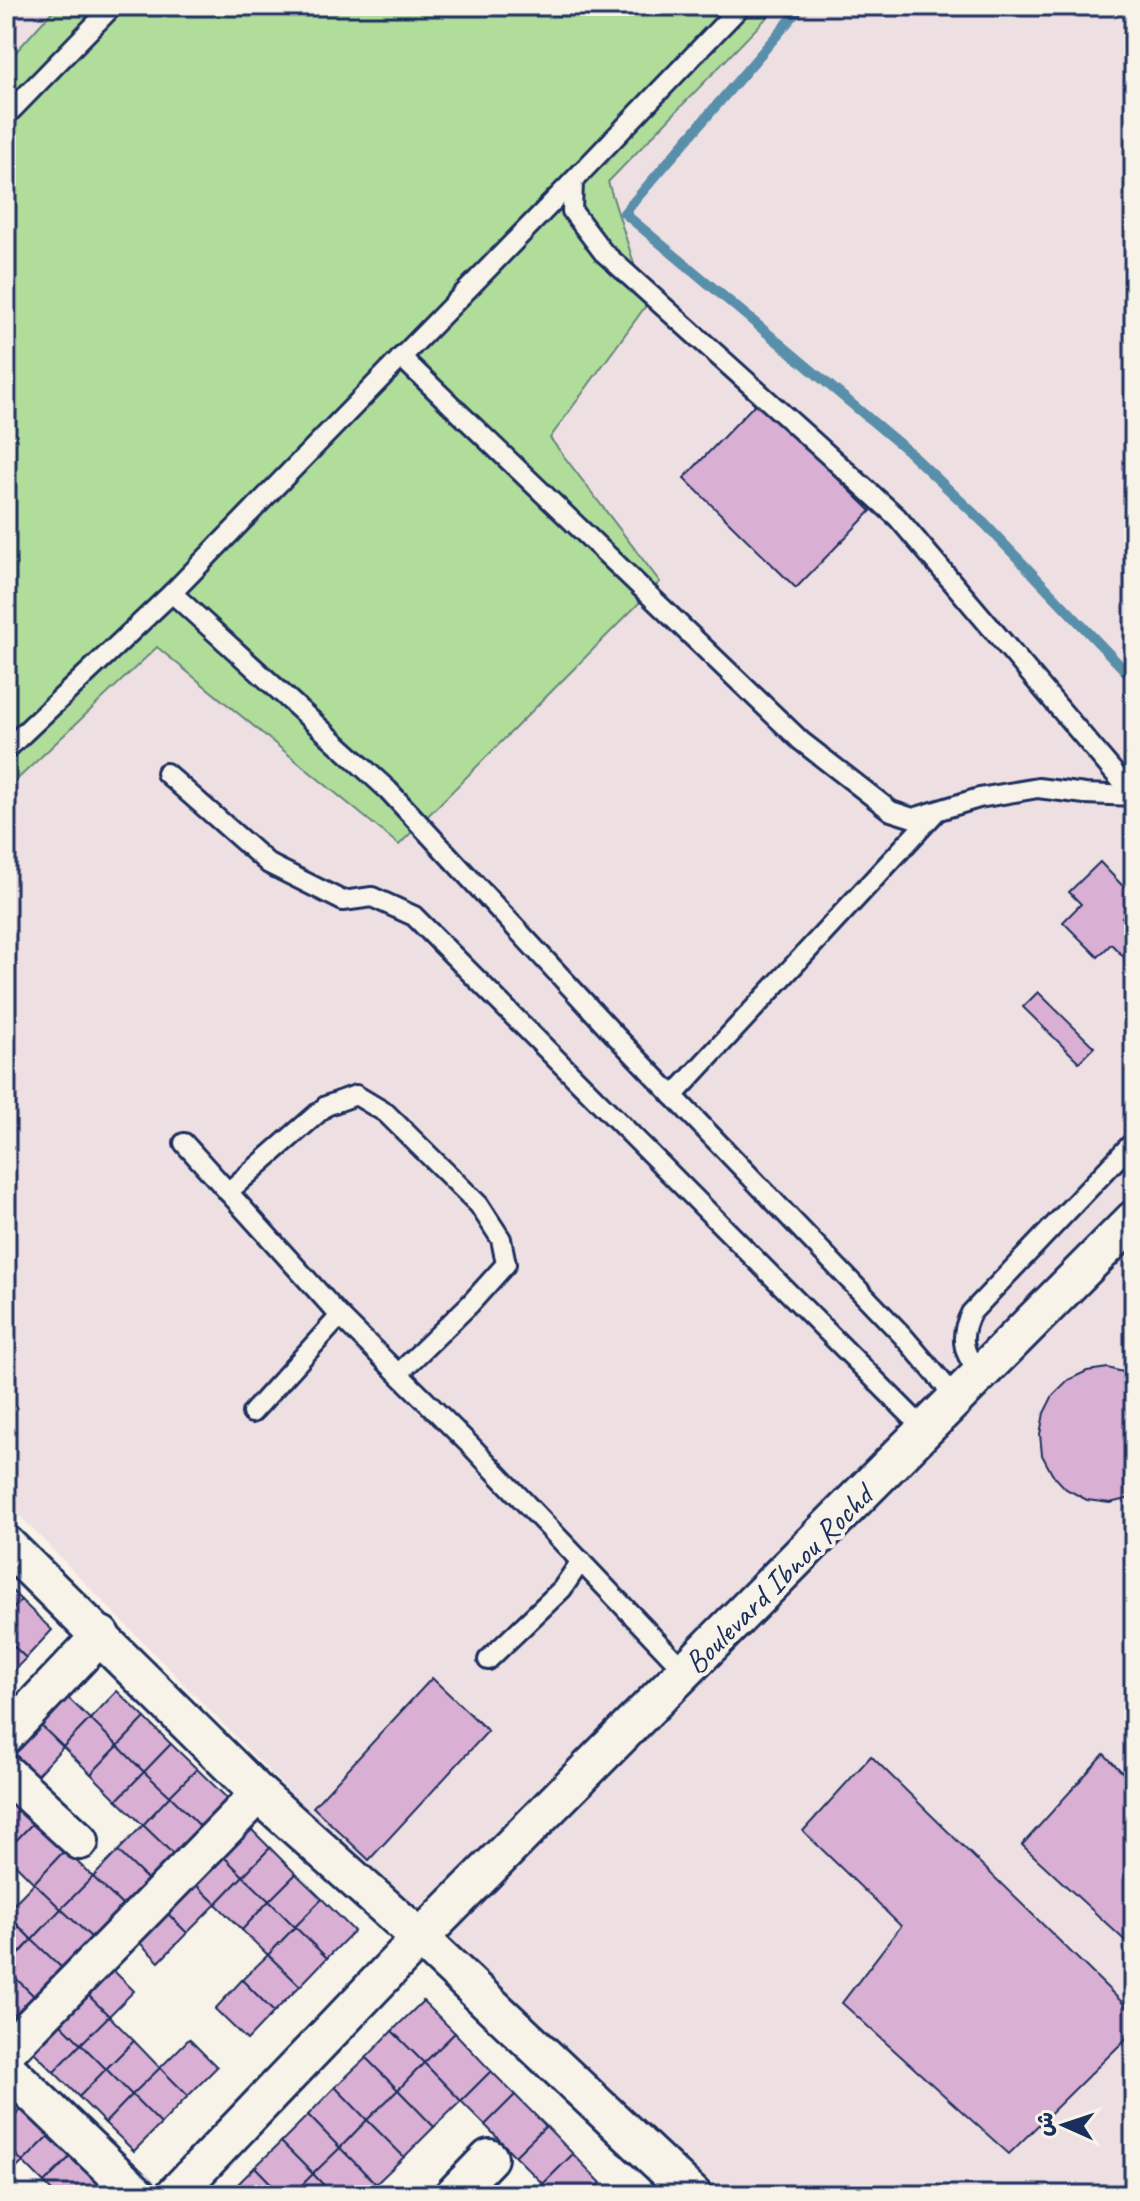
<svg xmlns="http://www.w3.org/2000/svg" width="1140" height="2201" font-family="Caveat,'Playpen Sans Arabic',sans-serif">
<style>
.built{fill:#eedfe2}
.green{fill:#b1dd9b;stroke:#66867c;stroke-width:2}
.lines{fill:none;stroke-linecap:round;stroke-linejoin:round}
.stream{stroke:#588faa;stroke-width:10}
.building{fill:#d9afd4;stroke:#1b2f5e;stroke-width:2}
.service-casing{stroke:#1b2f5e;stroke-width:24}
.minor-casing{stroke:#1b2f5e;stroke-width:42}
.service{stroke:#f7f3e8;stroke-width:18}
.minor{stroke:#f7f3e8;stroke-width:36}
.labels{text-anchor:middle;stroke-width:8;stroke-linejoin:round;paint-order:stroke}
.street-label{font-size:32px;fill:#1b2f5e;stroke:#f7f3e8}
</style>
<rect width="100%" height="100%" fill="#f7f3e8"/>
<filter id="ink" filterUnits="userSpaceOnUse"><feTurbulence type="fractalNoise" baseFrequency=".0125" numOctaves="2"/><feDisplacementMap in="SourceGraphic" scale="16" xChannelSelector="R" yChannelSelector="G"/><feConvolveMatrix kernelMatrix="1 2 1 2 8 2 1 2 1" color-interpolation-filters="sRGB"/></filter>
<g filter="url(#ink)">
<!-- built -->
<polygon class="built" points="6,6 1134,6 1134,2195 693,2195 445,1951 6,1502"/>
<!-- green -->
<polygon class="green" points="57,6 778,6 608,182 647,304 550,438 660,582 399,845 157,647 6,790 6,63"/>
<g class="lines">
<!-- stream -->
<polyline class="stream" points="802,6 624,213 908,451 985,524 1134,680"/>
</g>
<!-- building -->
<g class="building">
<polygon points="758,401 871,511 796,588 684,478"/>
<polygon points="1100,862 1134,898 1134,905 1122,917 1134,929 1134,946 1124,957 1111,944 1098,957 1063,922 1081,904 1069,892"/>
<polygon points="1038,992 1094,1047 1079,1062 1023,1007"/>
<polygon points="1108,1368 1134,1375 1134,1497 1110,1503 1087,1500 1066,1489 1052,1474 1042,1455 1040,1434 1044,1413 1053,1395 1068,1380 1087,1371"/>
<polygon points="6,1585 21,1600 6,1616"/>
<polygon points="21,1600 52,1630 26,1658 6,1639 6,1616"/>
<polygon points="6,1639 26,1658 6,1679"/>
<polygon points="432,1678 488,1731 369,1860 313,1807"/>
<polygon points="59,1689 90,1719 63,1747 32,1717"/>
<polygon points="117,1691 145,1718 118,1746 90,1719"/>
<polygon points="32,1717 63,1747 35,1777 6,1748"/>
<polygon points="145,1718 171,1744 144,1772 118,1746"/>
<polygon points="90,1719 118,1746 91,1774 63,1747"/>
<polygon points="171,1744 197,1769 170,1796 144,1772"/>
<polygon points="118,1746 144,1772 117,1800 91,1774"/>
<polygon points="1104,1754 1134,1784 1134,1949 1022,1845"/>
<polygon points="871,1756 1134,2014 1134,2031 1009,2154 842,2003 901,1926 803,1831"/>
<polygon points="197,1769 229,1800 202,1828 170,1796"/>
<polygon points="144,1772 170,1796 143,1825 117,1800"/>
<polygon points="9,1796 35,1821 6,1851 6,1799"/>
<polygon points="170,1796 202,1828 175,1856 143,1825"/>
<polygon points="35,1821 65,1850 34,1883 6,1855 6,1851"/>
<polygon points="243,1821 270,1848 243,1876 216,1849"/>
<polygon points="143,1825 175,1856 150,1882 118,1851"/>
<polygon points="270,1848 296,1874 269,1901 243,1876"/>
<polygon points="216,1849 243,1876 216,1904 188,1877"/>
<polygon points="65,1850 93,1877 61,1909 34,1883"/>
<polygon points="118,1851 150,1882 125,1908 93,1877"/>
<polygon points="296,1874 322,1899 295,1927 269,1901"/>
<polygon points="243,1876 269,1901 242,1930 216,1904"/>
<polygon points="93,1877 125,1908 94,1940 61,1909"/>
<polygon points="188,1877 216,1904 187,1933 160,1906"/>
<polygon points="34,1883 61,1909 32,1940 6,1912"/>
<polygon points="322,1899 354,1931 327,1958 295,1927"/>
<polygon points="269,1901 295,1927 268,1955 242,1930"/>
<polygon points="160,1906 187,1933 159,1962 132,1935"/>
<polygon points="61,1909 94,1940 64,1970 32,1940"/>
<polygon points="6,1914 32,1940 6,1967"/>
<polygon points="295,1927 327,1958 300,1986 268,1955"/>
<polygon points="32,1940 64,1970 37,1999 6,1969"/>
<polygon points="268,1955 300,1986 274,2012 242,1980"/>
<polygon points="102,1959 134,1991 109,2016 77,1984"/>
<polygon points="6,1969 37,1999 6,2028"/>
<polygon points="242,1980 274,2012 247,2040 215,2009"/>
<polygon points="77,1984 109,2016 81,2044 49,2012"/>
<polygon points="423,2001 455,2033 424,2063 392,2031"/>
<polygon points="49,2012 81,2044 54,2072 22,2040"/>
<polygon points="109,2016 134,2041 106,2069 81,2044"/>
<polygon points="392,2031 424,2063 398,2090 366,2058"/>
<polygon points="455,2033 491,2071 461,2101 424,2063"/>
<polygon points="189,2039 217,2067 188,2096 160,2068"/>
<polygon points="134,2041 160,2068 132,2095 106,2069"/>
<polygon points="81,2044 106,2069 79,2097 54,2072"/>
<polygon points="366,2058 398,2090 367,2120 335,2087"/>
<polygon points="424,2063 461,2101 434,2127 398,2090"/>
<polygon points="160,2068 188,2096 161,2124 132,2095"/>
<polygon points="106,2069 132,2095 105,2123 79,2097"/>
<polygon points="491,2071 515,2095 485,2125 461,2101"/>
<polygon points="6,2084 26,2105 6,2125"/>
<polygon points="335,2087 367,2120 340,2148 308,2115"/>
<polygon points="398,2090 434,2127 404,2157 367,2120"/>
<polygon points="132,2095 161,2124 134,2151 105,2123"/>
<polygon points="515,2095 546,2126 515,2156 485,2125"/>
<polygon points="26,2105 53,2132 23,2162 6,2145 6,2125"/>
<polygon points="308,2115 340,2148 313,2174 281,2142"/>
<polygon points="367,2120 404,2157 376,2184 340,2148"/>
<polygon points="546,2126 573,2154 543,2184 515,2156"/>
<polygon points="53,2132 74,2153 44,2183 23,2162"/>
<polygon points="281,2142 313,2174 292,2195 282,2195 255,2167"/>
<polygon points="6,2145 23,2162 6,2178"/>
<polygon points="340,2148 376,2184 365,2195 333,2195 313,2174"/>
<polygon points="74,2153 105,2184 95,2195 56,2195 44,2183"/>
<polygon points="573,2154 601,2183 588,2195 553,2195 543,2184"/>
<polygon points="255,2167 282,2195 231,2195 229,2193"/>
<polygon points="313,2174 333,2195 292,2195"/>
</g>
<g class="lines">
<defs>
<g id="service">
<polyline points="741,6 573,181 572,211 603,252 897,517 1134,796"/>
<polyline points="6,116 113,6"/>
<polyline points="401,357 801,741 891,811 913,818 979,798 1038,788 1085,794 1134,796"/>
<polyline points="172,593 573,181"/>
<polyline points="6,750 172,593 388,790 613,1033 903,1336 956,1398"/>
<polyline points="166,773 269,864 343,901 372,897 414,916 925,1430"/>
<polyline points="673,1096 936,812"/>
<polyline points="184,1143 340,1316 472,1447 686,1672"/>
<polyline points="228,1192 326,1106 356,1095 386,1113 479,1205 501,1239 506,1264 470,1304 399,1373"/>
<path d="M981,1373C962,1355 959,1336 971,1313L1134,1141"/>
<polyline points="252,1413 340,1316"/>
<polyline points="488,1660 562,1589 581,1561"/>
</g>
<g id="minor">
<polyline points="6,1544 259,1794 420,1938 693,2195"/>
<polyline points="6,1735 101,1635"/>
<polyline points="6,1773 80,1841"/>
<polyline points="6,2052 259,1794"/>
<polyline points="6,2068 138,2195"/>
<polyline points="174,2195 420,1938 1134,1219"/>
<polyline points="453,2195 489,2158"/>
</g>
</defs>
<!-- service casing -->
<use href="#service" class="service-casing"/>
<!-- minor casing -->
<use href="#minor" class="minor-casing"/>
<!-- service -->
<use href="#service" class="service"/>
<!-- minor -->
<use href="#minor" class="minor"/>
</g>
</g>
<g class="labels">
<!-- street labels -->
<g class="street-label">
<text transform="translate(778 1579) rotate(-45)" y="11">Boulevard Ibnou Rochd</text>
</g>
</g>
<!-- margin -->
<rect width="1140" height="2201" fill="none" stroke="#f7f3e8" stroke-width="32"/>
<rect x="16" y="16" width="1108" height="2169" fill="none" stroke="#1b2f5e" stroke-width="3" filter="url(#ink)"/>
<!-- north arrow -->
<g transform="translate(1064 2125) rotate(273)" stroke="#f7f3e8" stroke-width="6" paint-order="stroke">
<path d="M0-6L14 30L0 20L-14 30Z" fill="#1b2f5e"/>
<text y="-12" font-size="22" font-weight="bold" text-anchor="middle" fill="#1b2f5e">ش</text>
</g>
</svg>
